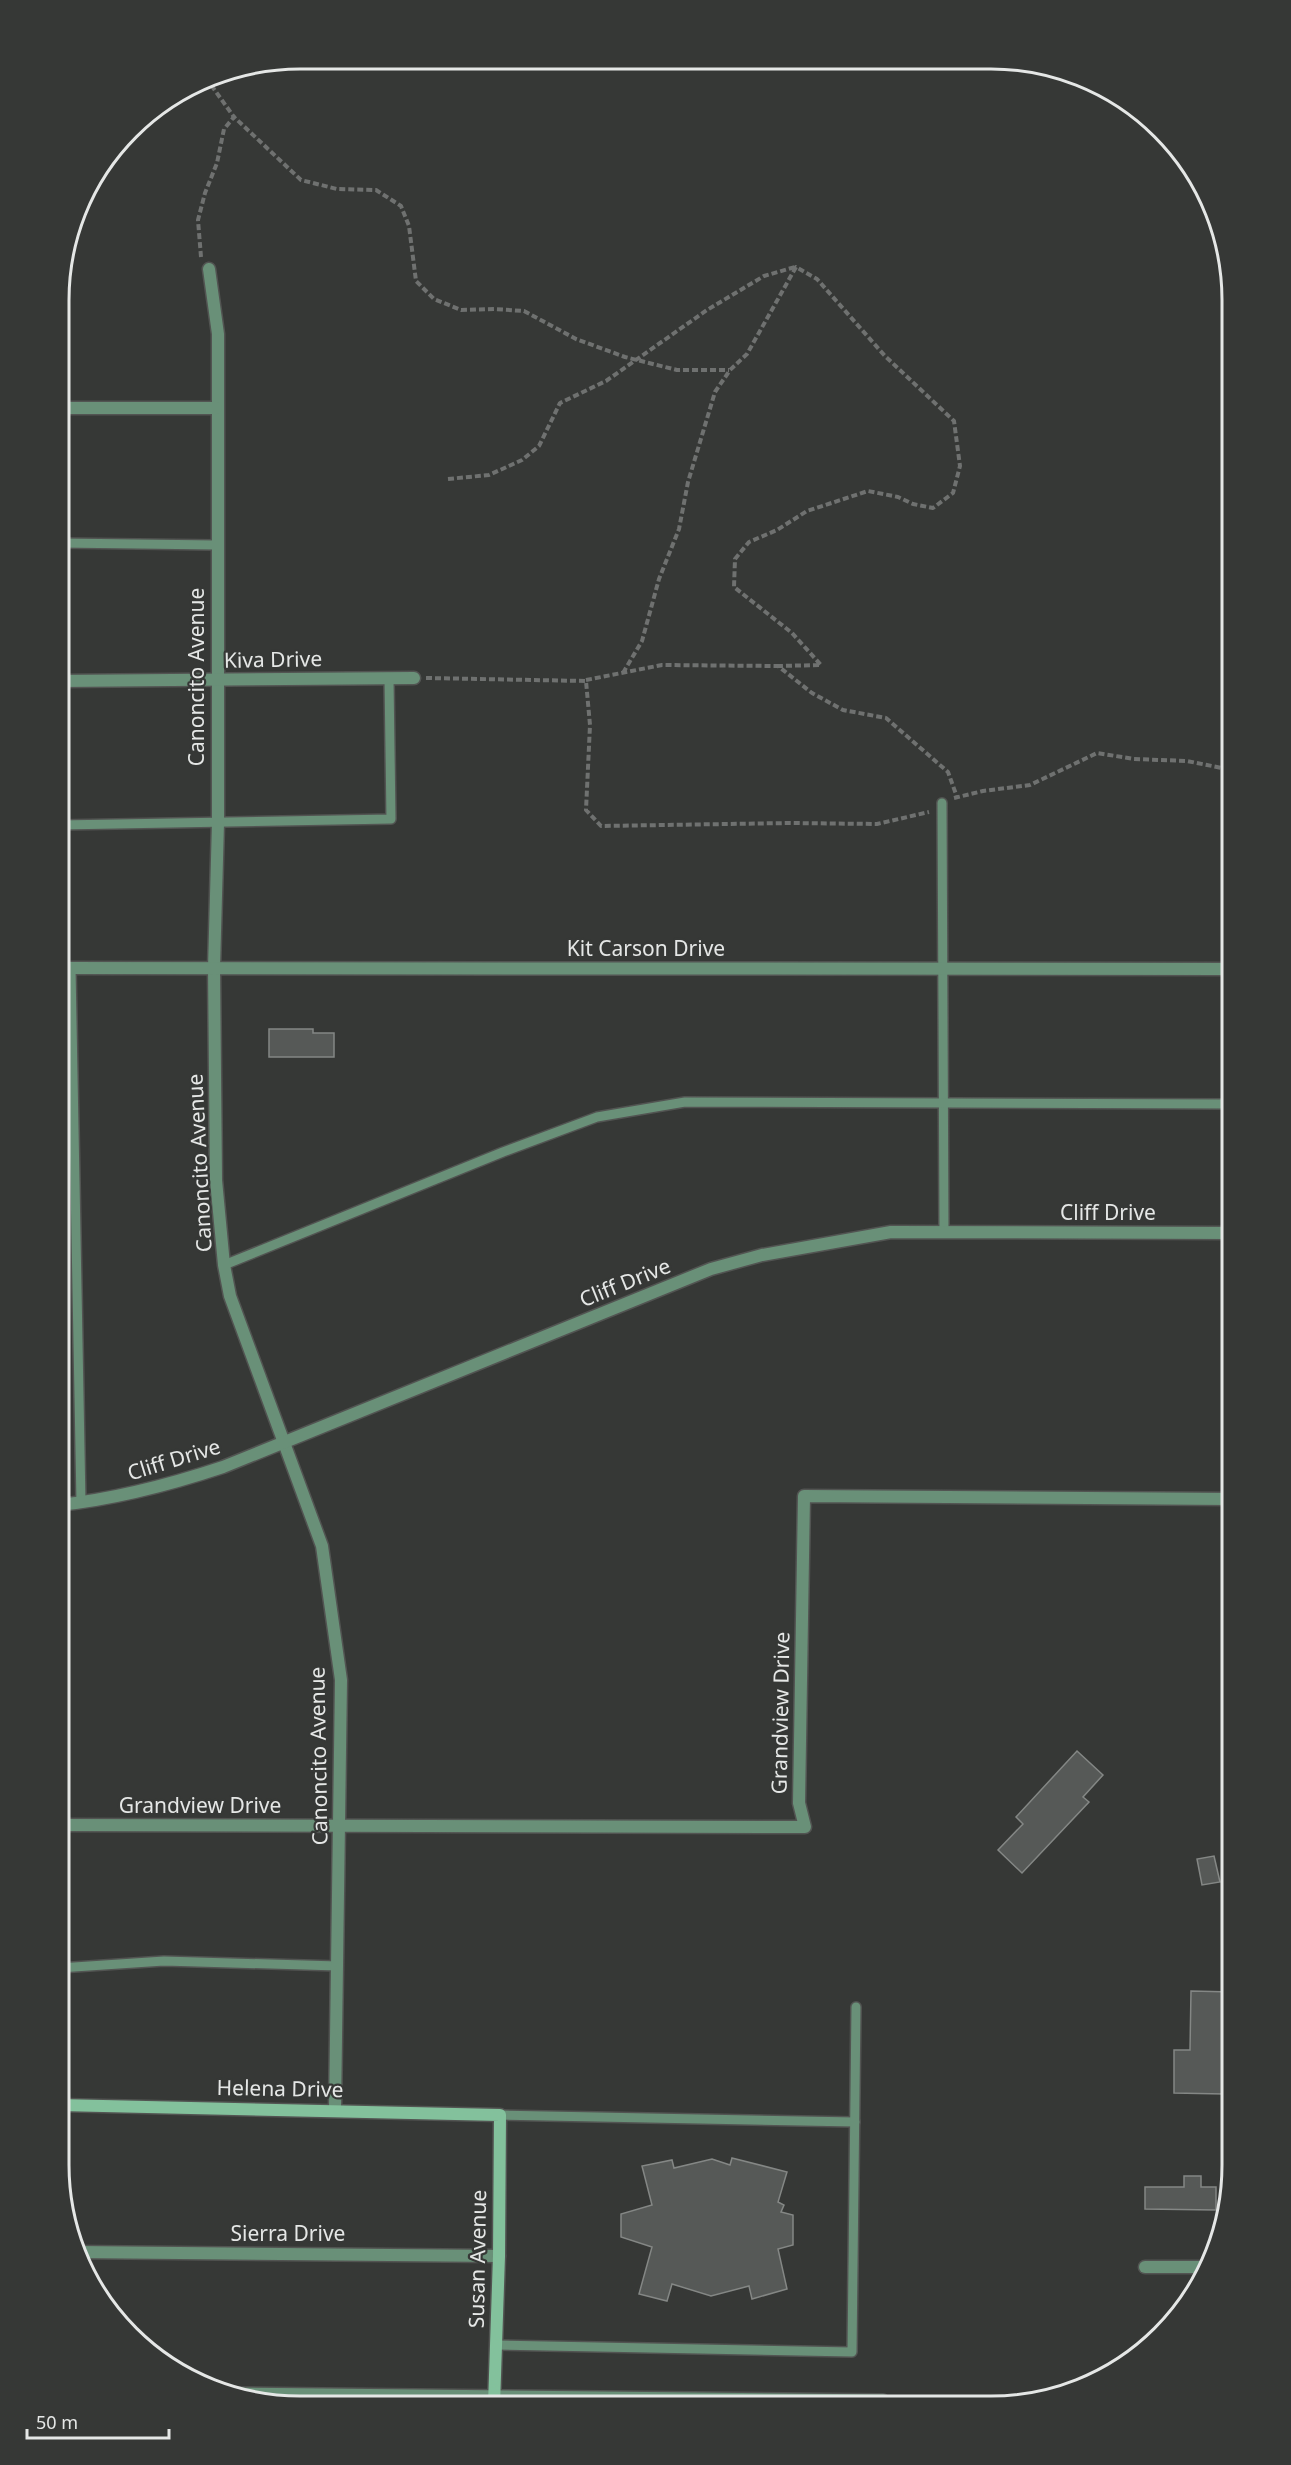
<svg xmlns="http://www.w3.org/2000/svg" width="1291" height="2465" font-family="'Noto Sans',sans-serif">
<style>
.building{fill:#565957;stroke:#848785;stroke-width:1.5}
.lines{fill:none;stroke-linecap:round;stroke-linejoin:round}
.lane-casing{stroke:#525452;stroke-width:12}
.street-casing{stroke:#525452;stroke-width:15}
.secondary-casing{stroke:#525452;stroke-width:15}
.path{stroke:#6f7170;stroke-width:4;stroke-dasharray:6 3;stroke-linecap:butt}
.lane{stroke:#699078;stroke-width:9}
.street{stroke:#699078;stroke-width:12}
.secondary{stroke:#83c19c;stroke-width:12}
.labels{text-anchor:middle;stroke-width:4.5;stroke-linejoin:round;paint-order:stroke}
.street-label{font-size:21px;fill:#e5e7e6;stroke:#363836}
.rim{fill:none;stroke:#e5e7e6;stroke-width:3}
</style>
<rect width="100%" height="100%" fill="#363836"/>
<!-- building -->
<g class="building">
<polygon points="269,1029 313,1029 313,1033 334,1033 334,1057 269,1057"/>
<polygon points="1077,1751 1103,1775 1083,1797 1089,1802 1022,1873 998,1850 1023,1824 1016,1817"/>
<polygon points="1214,1856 1220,1882 1202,1885 1197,1859"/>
<polygon points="1191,1991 1232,1992 1232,2026 1225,2026 1224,2094 1174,2093 1174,2050 1190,2050"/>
<polygon points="732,2158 787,2172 778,2202 784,2205 781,2212 793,2215 793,2245 778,2249 787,2289 752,2299 749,2286 711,2296 672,2284 667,2301 639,2294 652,2247 621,2237 621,2214 652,2205 642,2166 672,2160 674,2168 712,2159 730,2165"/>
<polygon points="1184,2176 1201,2176 1201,2187 1216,2187 1216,2210 1145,2209 1145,2187 1184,2187"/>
</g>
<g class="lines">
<defs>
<g id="lane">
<polyline points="60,543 216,545"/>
<polyline points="942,803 944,1232"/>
<polyline points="60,825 391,819 389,679"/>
<polyline points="71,968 81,1503"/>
<polyline points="224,1265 503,1152 597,1117 685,1102 1232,1104"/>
<polyline points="59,1968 164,1961 338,1966"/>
<polyline points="500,2115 855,2122"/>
<polyline points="496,2345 852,2352 856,2007"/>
<polyline points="228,2392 883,2399"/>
</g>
<g id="street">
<polyline points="209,269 218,334 218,823 214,968 216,1180 224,1265 230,1296 322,1546 341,1680 335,2109"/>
<polyline points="60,408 216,408"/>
<polyline points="60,681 414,678"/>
<polyline points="60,968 1232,969"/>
<path d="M59,1505C116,1499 169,1485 223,1467L711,1269L762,1255L891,1232L1232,1233"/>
<polyline points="59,1825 805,1827 799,1803 804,1496 1232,1499"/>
<polyline points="76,2252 499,2256"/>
<polyline points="1145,2267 1208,2267"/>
</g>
<polyline id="secondary" points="59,2105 500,2115 499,2256 494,2405"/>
</defs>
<!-- lane casing -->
<use href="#lane" class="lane-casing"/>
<!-- street casing -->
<use href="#street" class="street-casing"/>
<!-- secondary casing -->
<use href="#secondary" class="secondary-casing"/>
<!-- path -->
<g class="path">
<polyline points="206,78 234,117"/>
<polyline points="201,257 198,220 205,193 217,163 224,129 234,117 301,180 337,189 376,190 401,206 409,226 416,281 434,299 461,310 494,309 524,311 576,339 625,357 677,370 729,370"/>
<polyline points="448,479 489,475 522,460 539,446 560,403 606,381 707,310 764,276 795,267"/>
<polyline points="623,673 642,641 659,579 679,529 688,482 715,392 730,370 747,354 796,267 817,279 885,356 954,421 960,466 953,493 933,508 913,504 898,497 868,491 807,511 777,530 749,542 735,559 734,587 792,633 821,665 778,666"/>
<polyline points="426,678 586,681 590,725 586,810 601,826 790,823 877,824 929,812"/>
<polyline points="586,680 662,665 778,666 812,693 843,710 886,718 948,772 957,797"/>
<polyline points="954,798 983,791 1030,785 1097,753 1134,759 1187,761 1232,770"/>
</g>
<!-- lane -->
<use href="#lane" class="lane"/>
<!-- street -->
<use href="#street" class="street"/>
<!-- secondary -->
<use href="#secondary" class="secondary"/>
</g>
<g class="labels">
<!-- street labels -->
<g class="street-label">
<text transform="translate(273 660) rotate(-1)" y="7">Kiva Drive</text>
<text transform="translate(197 677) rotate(-90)" y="7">Canoncito Avenue</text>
<text x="646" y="956">Kit Carson Drive</text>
<text transform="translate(200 1163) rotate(-93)" y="7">Canoncito Avenue</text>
<text x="1108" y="1220">Cliff Drive</text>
<text transform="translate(625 1283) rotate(-22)" y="7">Cliff Drive</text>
<text transform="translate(174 1460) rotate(-17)" y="7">Cliff Drive</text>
<text transform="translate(781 1713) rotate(-89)" y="7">Grandview Drive</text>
<text transform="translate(319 1756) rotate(-91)" y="7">Canoncito Avenue</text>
<text x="200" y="1813">Grandview Drive</text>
<text transform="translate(280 2089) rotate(1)" y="7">Helena Drive</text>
<text x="288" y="2241">Sierra Drive</text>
<text transform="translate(478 2259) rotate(-89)" y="7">Susan Avenue</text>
</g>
</g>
<!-- crop -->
<path d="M0 0H1291V2465H0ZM300 69H991A231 231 0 0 1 1222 300V2165A231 231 0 0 1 991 2396H300A231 231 0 0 1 69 2165V300A231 231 0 0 1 300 69Z" fill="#363836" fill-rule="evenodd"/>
<path class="rim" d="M300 69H991A231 231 0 0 1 1222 300V2165A231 231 0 0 1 991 2396H300A231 231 0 0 1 69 2165V300A231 231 0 0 1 300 69Z"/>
<!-- scale -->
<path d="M27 2429v9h142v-9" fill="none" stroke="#e5e7e6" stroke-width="3"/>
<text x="36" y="2429" font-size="18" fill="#e5e7e6" stroke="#363836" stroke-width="4.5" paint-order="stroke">50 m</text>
</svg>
